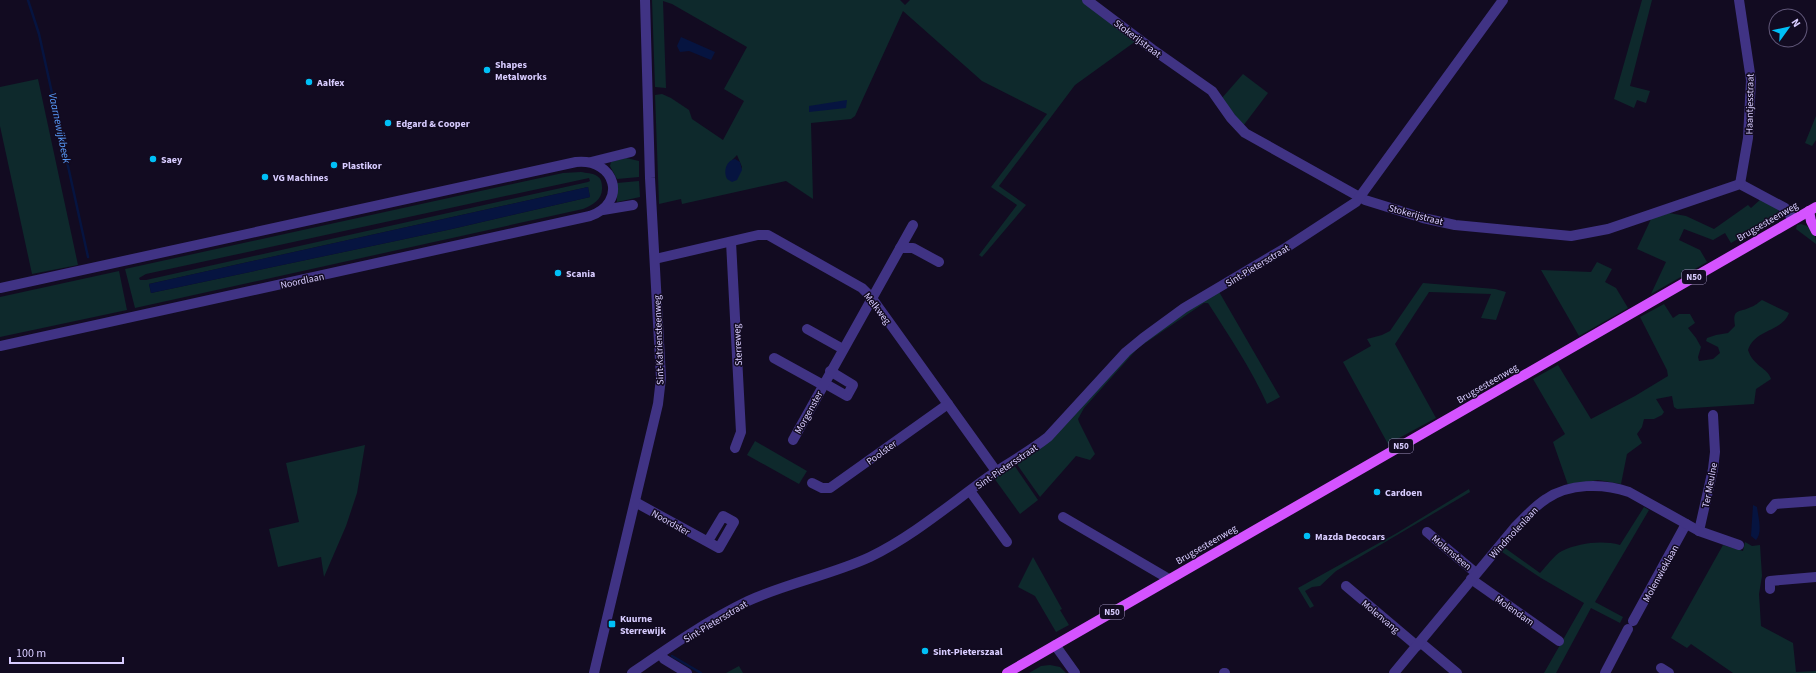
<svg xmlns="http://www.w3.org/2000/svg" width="1816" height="673" font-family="'Source Sans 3',sans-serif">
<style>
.green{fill:#0e292c;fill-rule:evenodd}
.water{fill:#061440}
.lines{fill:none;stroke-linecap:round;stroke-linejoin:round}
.stream{stroke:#061440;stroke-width:2.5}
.minor{stroke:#403384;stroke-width:10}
.major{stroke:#d453ff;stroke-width:10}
.poi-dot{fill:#00c0f7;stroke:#120b21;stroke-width:1.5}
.labels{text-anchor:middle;stroke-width:3;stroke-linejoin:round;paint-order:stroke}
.shield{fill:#120b21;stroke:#9d92bc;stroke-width:1}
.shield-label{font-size:9px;font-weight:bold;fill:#d8ccff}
.street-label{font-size:10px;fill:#d8ccff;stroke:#120b21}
.poi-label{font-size:10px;font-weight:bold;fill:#d8ccff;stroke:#120b21;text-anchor:start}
.water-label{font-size:11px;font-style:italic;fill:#5a9eff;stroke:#120b21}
</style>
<rect width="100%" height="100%" fill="#120b21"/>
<!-- green -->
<g class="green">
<path d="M652,0H900L905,5L910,0H1082L1136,41L1075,85L999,186L1026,205L982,257L979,255L1017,205L991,187L1047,114L982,81L903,11L855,116L851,119L811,123L813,199L786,181L682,204L681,199L659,204L655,95L662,94L671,98L689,110L692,119L723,140L744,101L724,89L747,47L672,4L663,1L666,88L655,87ZM737,155L742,167L739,174L732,160Z"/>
<polygon points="1642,0 1652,0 1630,86 1650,91 1646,103 1637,100 1634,108 1614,99"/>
<polygon points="1243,74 1268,93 1243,126 1222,98"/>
<polygon points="38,79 78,265 32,274 0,126 0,87"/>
<polygon points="1816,116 1816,140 1812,146 1805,143"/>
<polygon points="626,158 639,161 639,177 617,179 610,166 611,162"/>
<path d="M581,172C586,173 593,173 597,176C601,178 602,183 602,187C603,199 593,205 583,209L135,308L125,269L563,173ZM589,178L590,181L588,182L146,280H140L139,278L146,274ZM588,187L590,197L452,229L151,293L149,284Z"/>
<polygon points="639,181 640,197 617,202 617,183"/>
<polygon points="1761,199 1774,205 1779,211 1779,215 1731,243 1725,233 1713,240 1684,229 1679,240 1700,250 1707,262 1651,294 1666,262 1637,249 1651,219 1669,213 1686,216 1714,229 1748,205 1751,208"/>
<path d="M1801,224C1812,227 1816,233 1816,244L1796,229L1797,225Z"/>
<polygon points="1597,262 1612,269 1605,282 1616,288 1628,308 1579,336 1541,270 1591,272"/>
<polygon points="119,271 127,310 0,337 0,297"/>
<polygon points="1423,283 1495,289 1506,292 1496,320 1481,318 1491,294 1429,292 1395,344 1436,418 1388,444 1343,362 1371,346 1367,339 1382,335 1390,331"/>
<path d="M1218,290L1280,397L1267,404C1251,368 1229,336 1208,303H1204L1138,348L1084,408L1078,419L1079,422L1095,454L1090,460L1076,456L1040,497L1016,463L1124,356Z"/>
<path d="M1762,300L1789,313C1782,332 1755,329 1748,350C1753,366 1768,368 1771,379L1756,389L1754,404L1677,409L1674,407L1672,396L1656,399L1664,412L1662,415L1654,419H1644L1642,427L1637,434L1642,443L1627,454L1621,484L1598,480L1568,485L1553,442L1565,434L1533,379L1558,365L1591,419L1635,396L1668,376L1667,370L1640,317L1664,304L1673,318L1679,314H1690L1695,323L1688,328L1696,338L1701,347L1698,357L1699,361L1713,359L1720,353L1718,347L1706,341L1707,338L1716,335L1728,333L1735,326C1732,308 1739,313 1751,307C1755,306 1759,302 1762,300Z"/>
<polygon points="755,441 807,471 799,484 747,455"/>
<polygon points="365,445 357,493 346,526 324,577 321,557 278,567 269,529 299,522 286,463"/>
<polygon points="1014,465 1038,500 1020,514 994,478"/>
<polygon points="1469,489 1470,492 1336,571 1320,586 1312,587 1305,591 1314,606 1310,608 1298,588 1397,533"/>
<path d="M1644,507L1649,510L1595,602L1623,617L1620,623L1591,608L1556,673H1544L1584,603L1541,578L1502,552L1505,548L1540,573C1546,567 1554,555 1562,551C1579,543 1602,540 1620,545Z"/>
<polygon points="1745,542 1752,546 1760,545 1762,576 1759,594 1761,626 1793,643 1796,672 1816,671 1816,673 1733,673 1691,644 1687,648 1671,638 1723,545 1743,551"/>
<polygon points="1033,557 1062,609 1060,610 1069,625 1056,632 1035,596 1018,587"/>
<polygon points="1050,665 1060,667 1066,673 1029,673 1041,666"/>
<polygon points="739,666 743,673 726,673"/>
</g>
<!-- water -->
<g class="water">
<polygon points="681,37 715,52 711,60 689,51 680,52 677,46"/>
<polygon points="847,100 846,108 809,112 809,106"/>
<path d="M735,159L740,162L742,170L737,180L732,182L727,179C723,171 726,161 735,159Z"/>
<polygon points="588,187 590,197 452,229 151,293 149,284"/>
<path d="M1753,505L1757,507C1758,516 1763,533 1756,540L1751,536Z"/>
</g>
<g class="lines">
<!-- stream -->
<g class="stream">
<polyline points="28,0 39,34 88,257"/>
<polyline points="672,656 701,673"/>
</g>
<!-- minor -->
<g class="minor">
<polyline points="1087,0 1152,49 1212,91 1231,118 1245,133 1365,200 1423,218 1455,225 1571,236 1608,229 1740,184 1785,208 1793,219"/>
<polyline points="1739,0 1751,80 1748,138 1740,184"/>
<polyline points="591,162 631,152"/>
<polyline points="603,210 633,205"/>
<polyline points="731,242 741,432 735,448"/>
<polyline points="900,248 913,248 939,262"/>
<polyline points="655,259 758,235 768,235 862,288 871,297 996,471"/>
<path d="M0,288L576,162C616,158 628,203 590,216L0,346"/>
<polyline points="807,329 843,349"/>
<polyline points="774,358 823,385"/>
<polyline points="824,383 847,396 853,385 830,371"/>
<polyline points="793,440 913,225"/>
<polyline points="812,483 822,488 830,488 948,404"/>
<polyline points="970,491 1007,542"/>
<polyline points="635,502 719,548 734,522 723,516 708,541"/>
<polyline points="1771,509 1775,504 1816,501"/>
<polyline points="1063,517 1169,579"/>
<polyline points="1699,531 1713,469 1715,452 1713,415"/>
<polyline points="1427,532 1476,573"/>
<polyline points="1471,579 1559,641"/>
<polyline points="1346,586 1417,646"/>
<polyline points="1770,589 1770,581 1816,577"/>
<polyline points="1633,621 1686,524"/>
<polyline points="1420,642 1457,673"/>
<polyline points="1055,645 1075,673"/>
<polyline points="661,654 664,659 687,673"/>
<polyline points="1661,668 1669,673"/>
<polyline points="594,673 658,404 661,378 650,178 645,0"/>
<path d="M632,673C668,648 708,620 748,601C787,583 831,575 870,557C913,536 949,505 988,477C1008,463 1029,452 1048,437L1126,352L1143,338L1184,308L1287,247L1356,202L1503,0"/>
<polyline points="1224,673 1225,673"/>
<path d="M1394,673L1516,526C1526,516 1535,506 1546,499C1569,483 1603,483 1629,492L1699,531L1739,545"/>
<polyline points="1605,673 1628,629"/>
</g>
<!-- major -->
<g class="major">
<polyline points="1809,211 1811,221 1816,231"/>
<polyline points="1007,673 1816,207"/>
</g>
</g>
<!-- markers -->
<g class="poi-dot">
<circle cx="487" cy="70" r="4"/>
<circle cx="309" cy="82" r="4"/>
<circle cx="388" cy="123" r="4"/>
<circle cx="153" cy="159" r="4"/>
<circle cx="334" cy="165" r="4"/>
<circle cx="265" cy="177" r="4"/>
<circle cx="558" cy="273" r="4"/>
<circle cx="1377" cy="492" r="4"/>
<circle cx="1307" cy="536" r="4"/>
<rect x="608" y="620" width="8" height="8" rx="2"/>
<circle cx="925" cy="651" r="4"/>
</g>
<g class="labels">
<!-- shield labels -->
<g class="shield">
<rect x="1682" y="270" width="24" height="14" rx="3"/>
<rect x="1389" y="439" width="24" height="14" rx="3"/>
<rect x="1100" y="605" width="24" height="14" rx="3"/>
</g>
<g class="shield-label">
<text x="1694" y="280">N50</text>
<text x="1401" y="449">N50</text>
<text x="1112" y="615">N50</text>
</g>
<!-- street labels -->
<g class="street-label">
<text transform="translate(1138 38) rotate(37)" y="4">Stokerijstraat</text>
<text transform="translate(1749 104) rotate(-89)" y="4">Haantjesstraat</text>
<text transform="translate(1416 214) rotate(15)" y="4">Stokerijstraat</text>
<text transform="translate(1767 221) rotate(-30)" y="4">Brugsesteenweg</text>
<text transform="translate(1257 265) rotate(-31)" y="4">Sint-Pietersstraat</text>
<text transform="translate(302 280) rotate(-12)" y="4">Noordlaan</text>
<text transform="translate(878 308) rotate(52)" y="4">Melkweg</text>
<text transform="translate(658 340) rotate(-92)" y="4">Sint-Katriensteenweg</text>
<text transform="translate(737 345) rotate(-93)" y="4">Sterreweg</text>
<text transform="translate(1487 383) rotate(-30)" y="4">Brugsesteenweg</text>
<text transform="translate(808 412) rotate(-61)" y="4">Morgenster</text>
<text transform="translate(881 452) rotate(-36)" y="4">Poolster</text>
<text transform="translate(1006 466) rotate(-34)" y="4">Sint-Pietersstraat</text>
<text transform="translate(1709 485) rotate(-79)" y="4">Ter Meulne</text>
<text transform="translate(671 522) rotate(29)" y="4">Noordster</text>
<text transform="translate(1513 532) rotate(-47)" y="4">Windmolenlaan</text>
<text transform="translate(1206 544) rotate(-30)" y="4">Brugsesteenweg</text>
<text transform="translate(1452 552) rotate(40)" y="4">Molensteen</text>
<text transform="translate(1660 573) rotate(-61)" y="4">Molenwieklaan</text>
<text transform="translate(1515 610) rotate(35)" y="4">Molendam</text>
<text transform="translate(1381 616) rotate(40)" y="4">Molenvang</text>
<text transform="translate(715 621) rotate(-31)" y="4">Sint-Pietersstraat</text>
</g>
<!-- poi labels -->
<g class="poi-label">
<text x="495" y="68">Shapes<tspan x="495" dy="12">Metalworks</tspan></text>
<text x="317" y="86">Aalfex</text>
<text x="396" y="127">Edgard &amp; Cooper</text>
<text x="161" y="163">Saey</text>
<text x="342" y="169">Plastikor</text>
<text x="273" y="181">VG Machines</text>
<text x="566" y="277">Scania</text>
<text x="1385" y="496">Cardoen</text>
<text x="1315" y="540">Mazda Decocars</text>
<text x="620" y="622">Kuurne<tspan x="620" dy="12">Sterrewijk</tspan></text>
<text x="933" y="655">Sint-Pieterszaal</text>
</g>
<!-- water labels -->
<g class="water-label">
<text transform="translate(60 128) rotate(78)" y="4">Vaarnewijkbeek</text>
</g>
</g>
<!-- north arrow -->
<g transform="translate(1788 28) rotate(57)"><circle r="19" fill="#120b21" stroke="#61587a"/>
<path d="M0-3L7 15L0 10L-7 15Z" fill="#00c0f7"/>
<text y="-6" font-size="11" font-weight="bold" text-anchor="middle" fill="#d8ccff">N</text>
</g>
<!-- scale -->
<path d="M10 657v6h113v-6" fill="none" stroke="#d8ccff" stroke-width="2"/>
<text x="16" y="657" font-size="12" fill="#d8ccff" stroke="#120b21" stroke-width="3" paint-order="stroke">100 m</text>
</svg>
